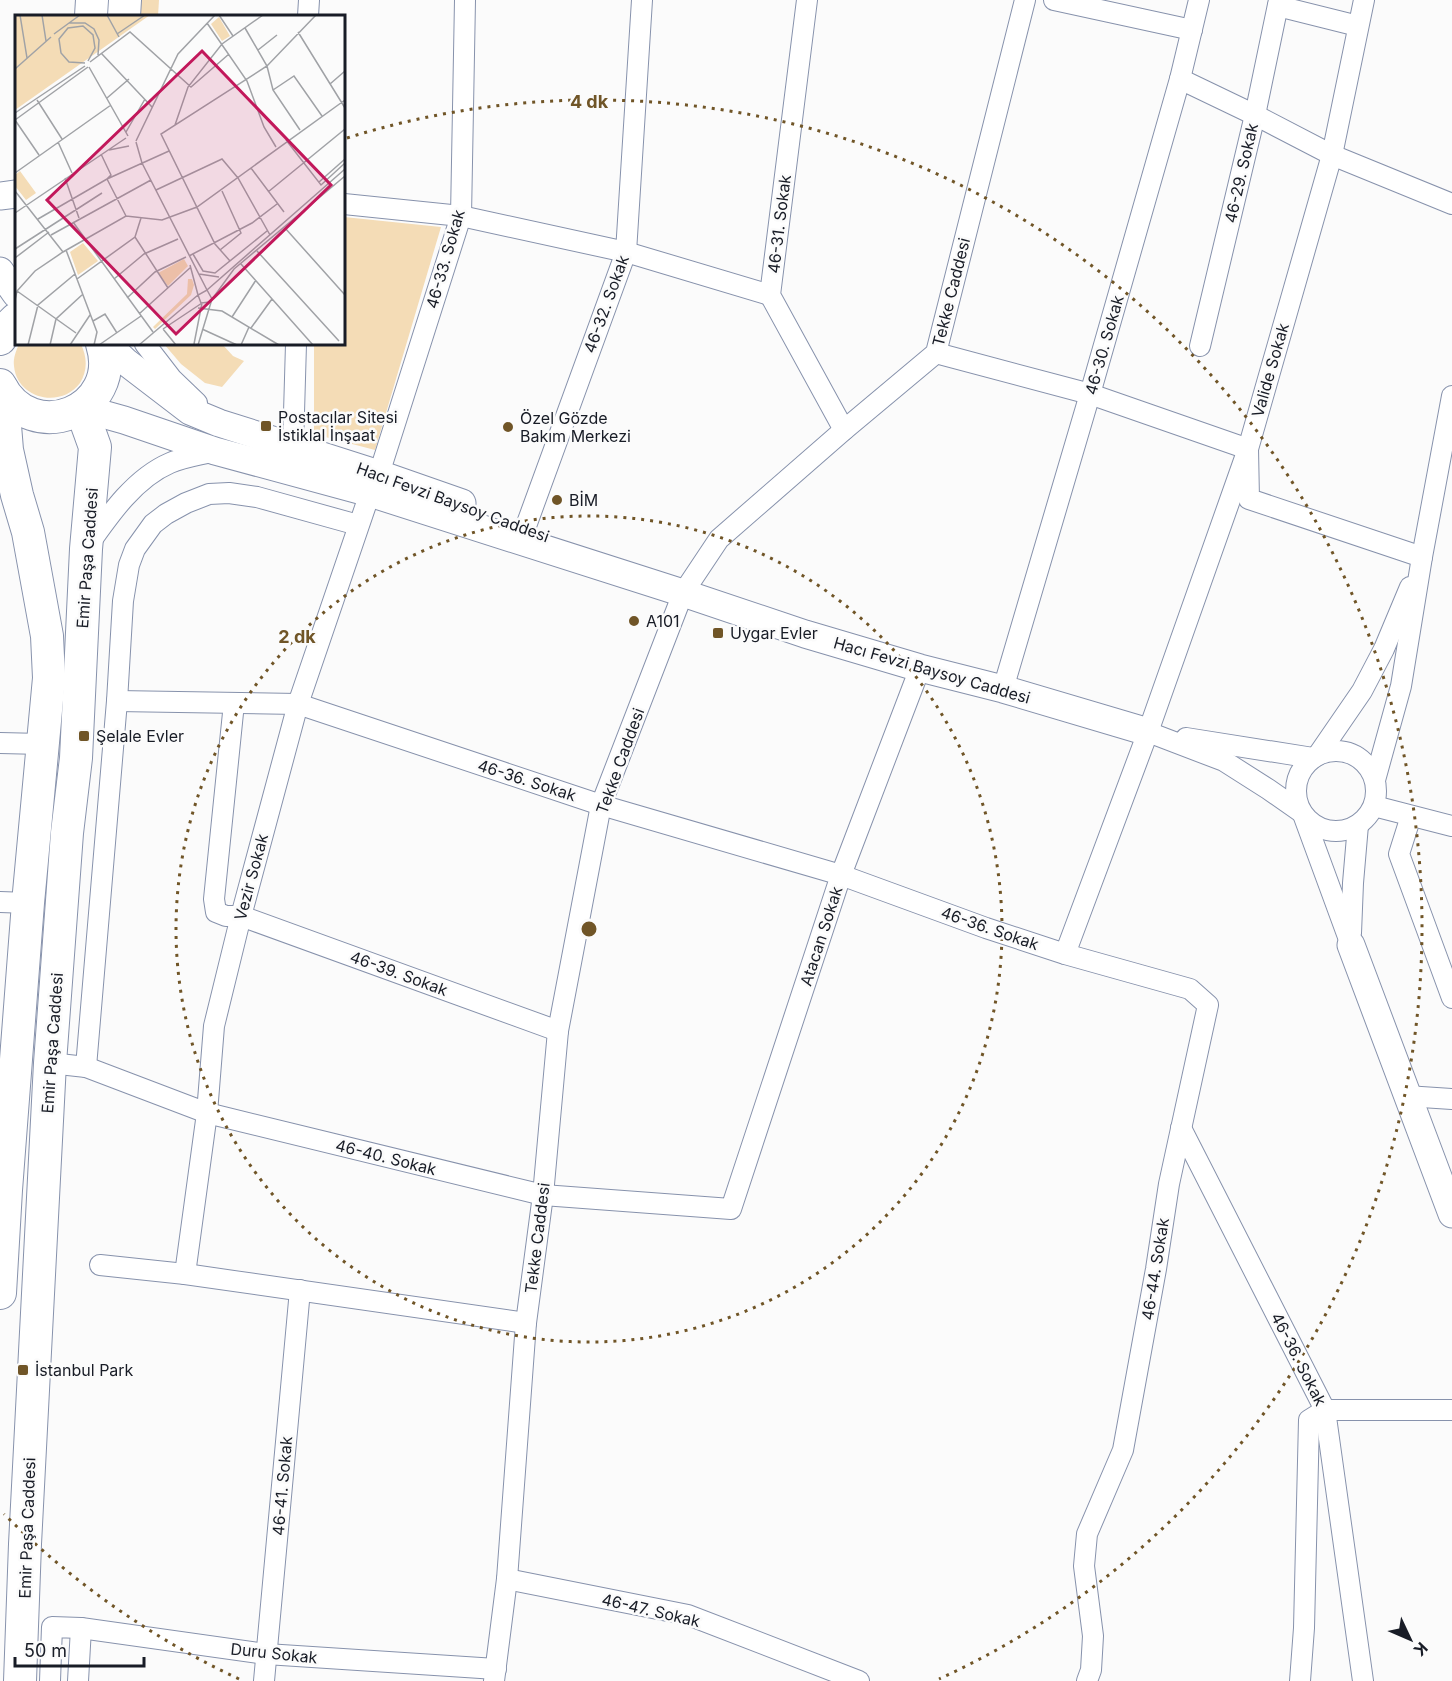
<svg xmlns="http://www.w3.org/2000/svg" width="1452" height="1681" font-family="Inter,sans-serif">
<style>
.green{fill:#f4dcb6}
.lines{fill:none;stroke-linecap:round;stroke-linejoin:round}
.street-casing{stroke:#8792ac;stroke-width:22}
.secondary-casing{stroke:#8792ac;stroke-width:29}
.primary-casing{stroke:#8792ac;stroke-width:34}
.street{stroke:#fff;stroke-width:20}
.secondary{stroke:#fff;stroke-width:27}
.primary{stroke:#fff;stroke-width:32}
.ring{fill:none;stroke:#705527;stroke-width:3;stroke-dasharray:3 6}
.poi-dot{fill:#705527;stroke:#fbfbfb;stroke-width:2}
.labels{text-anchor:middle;stroke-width:5;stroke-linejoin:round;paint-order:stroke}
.street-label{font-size:16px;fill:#181c26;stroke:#fbfbfb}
.poi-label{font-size:16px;fill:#181c26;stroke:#fbfbfb;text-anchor:start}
.inset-road{fill:none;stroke:#a0a2a6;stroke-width:1.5}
.view{fill:#c2185b;fill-opacity:0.15;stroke:#c2185b;stroke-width:3}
.inset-edge{fill:none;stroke:#181c26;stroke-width:3}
.centre{fill:#705527;stroke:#fbfbfb;stroke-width:3}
.ring-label{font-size:18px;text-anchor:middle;font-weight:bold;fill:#705527;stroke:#fbfbfb;stroke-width:5;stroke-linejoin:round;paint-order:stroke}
</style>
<rect width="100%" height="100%" fill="#fbfbfb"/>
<!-- green -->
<g class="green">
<polygon points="137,0 159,0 158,16 136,16"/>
<polygon points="344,217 441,227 375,450 314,434 314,344 344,344"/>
<path d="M19,344H81C87,357 88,370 80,383C61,409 17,399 14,366C13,358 16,351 19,344Z"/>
<polygon points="164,344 222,344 233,356 244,361 222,387 205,383 181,364"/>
</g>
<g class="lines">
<defs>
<g id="street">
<polyline points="807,0 770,295 844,430"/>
<polyline points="1054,0 1192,30"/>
<polyline points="1278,6 1358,26"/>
<polyline points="308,16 309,0"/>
<polyline points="1180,79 1255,115 1332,155 1452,204"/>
<polyline points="344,204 461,216 626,252 770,295"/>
<polyline points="145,344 172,379 197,403"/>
<polyline points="1200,346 1255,115 1279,0"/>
<polyline points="936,353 1090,394 1248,449 1249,499 1422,557"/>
<polyline points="293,447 296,344"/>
<polyline points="379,474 461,216 465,0"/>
<polyline points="526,526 626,252 642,0"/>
<path d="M89,544C110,514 135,478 170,463C184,457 200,455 215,451"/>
<polyline points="1003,689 1090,394 1180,79 1199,0"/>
<polyline points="117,701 298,704 601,805 841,875 986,928 1065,954 1190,989 1208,1005 1169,1184 1156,1269 1123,1450 1087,1534 1084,1566 1093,1636 1091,1670 1087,1681"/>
<polyline points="234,703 214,899 216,912 226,916 241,916 558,1031"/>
<polyline points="1148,732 1224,761 1268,789 1301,812"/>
<polyline points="1186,738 1313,758"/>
<polyline points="0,743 42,744"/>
<circle cx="1336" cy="791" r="40"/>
<polyline points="1318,755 1362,691 1384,649 1410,587"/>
<polyline points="1375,780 1401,686 1422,557 1452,396"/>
<polyline points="1374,806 1452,826"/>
<polyline points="1411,816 1399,854 1452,998"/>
<polyline points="1304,817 1351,945"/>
<polyline points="0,902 28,903"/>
<polyline points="1351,933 1353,883 1358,825"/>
<polyline points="1065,954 1148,732 1248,449 1332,155 1364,0"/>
<polyline points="50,1063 86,1067 207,1113 543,1195 731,1209 841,875 920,668"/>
<polyline points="86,1067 117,701 123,601 129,565 135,549 153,524 166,514 186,503 209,494 229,493 257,497 358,525"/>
<polyline points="1406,1096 1452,1099"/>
<polyline points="1181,1128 1325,1410 1363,1681"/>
<polyline points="100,1265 185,1274 526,1323"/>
<polyline points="185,1274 207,1113 214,1026 241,916 298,704 370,493"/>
<polyline points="507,1579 688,1615 859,1681"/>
<polyline points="50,1681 52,1627 81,1628 266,1654 496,1669"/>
<polyline points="78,1681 81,1628"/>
<polyline points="264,1681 300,1290"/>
<polyline points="494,1681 507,1579 526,1323 543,1195 558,1031 601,805 683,593 719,539 844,430 936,353 1025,0"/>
<polyline points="1300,1681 1304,1628 1309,1420 1325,1410 1452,1410"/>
</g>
<g id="secondary">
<polyline points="0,196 16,194"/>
<polyline points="0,271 16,294"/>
<polyline points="107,344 126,362 190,411 219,423 379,474 462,503"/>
<polyline points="81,408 124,420 215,451 370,493 683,593 805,634 920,668 1003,689 1148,732"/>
<polyline points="1351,945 1452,1214"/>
</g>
<g id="primary">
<polyline points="91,16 92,0"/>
<polyline points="124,16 125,0"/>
<polyline points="0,339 9,326 16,319"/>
<path d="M0,385C32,448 123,410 102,344"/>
<polyline points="0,1293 6,1190 28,903 49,678 47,636 28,532 17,495 7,450 2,389"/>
<polyline points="20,1681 25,1544 50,1063 67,833 76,758 86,549 95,447 81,408"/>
</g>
</defs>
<!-- street casing -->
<use href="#street" class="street-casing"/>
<!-- secondary casing -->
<use href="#secondary" class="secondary-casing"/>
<!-- primary casing -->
<use href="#primary" class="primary-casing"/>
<!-- street -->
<use href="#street" class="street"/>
<!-- secondary -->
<use href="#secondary" class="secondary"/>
<!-- primary -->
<use href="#primary" class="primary"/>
</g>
<!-- distance rings -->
<g class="ring">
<circle cx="589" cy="929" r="413"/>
<path d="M239 1679A827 827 0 0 1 4 1514M347 138A827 827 0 0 1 939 1679"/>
</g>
<!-- markers -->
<g class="poi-dot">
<rect x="260" y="420" width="12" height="12" rx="3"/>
<circle cx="508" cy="427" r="6"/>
<circle cx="557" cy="500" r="6"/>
<circle cx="634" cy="621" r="6"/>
<rect x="712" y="627" width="12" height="12" rx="3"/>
<rect x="78" y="730" width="12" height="12" rx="3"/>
<rect x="17" y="1364" width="12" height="12" rx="3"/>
</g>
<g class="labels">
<!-- street labels -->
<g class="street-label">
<text transform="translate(1241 173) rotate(-77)" y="6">46-29. Sokak</text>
<text transform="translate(779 224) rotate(-83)" y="6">46-31. Sokak</text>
<text transform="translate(445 259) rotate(-74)" y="6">46-33. Sokak</text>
<text transform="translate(951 292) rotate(-76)" y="6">Tekke Caddesi</text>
<text transform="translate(606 304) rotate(-70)" y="6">46-32. Sokak</text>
<text transform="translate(1104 345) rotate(-74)" y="6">46-30. Sokak</text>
<text transform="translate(1270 370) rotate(-74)" y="6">Valide Sokak</text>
<text transform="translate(453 502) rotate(20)" y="6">Hacı Fevzi Baysoy Caddesi</text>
<text transform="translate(87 558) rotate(-86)" y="6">Emir Paşa Caddesi</text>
<text transform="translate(932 670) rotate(16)" y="6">Hacı Fevzi Baysoy Caddesi</text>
<text transform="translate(620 761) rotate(-70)" y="6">Tekke Caddesi</text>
<text transform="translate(527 780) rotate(18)" y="6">46-36. Sokak</text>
<text transform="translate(251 877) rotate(-75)" y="6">Vezir Sokak</text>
<text transform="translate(990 928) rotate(19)" y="6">46-36. Sokak</text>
<text transform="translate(821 936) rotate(-72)" y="6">Atacan Sokak</text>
<text transform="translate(399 973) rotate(20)" y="6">46-39. Sokak</text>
<text transform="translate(52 1043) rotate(-86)" y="6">Emir Paşa Caddesi</text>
<text transform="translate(386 1157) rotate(14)" y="6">46-40. Sokak</text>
<text transform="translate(537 1238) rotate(-83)" y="6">Tekke Caddesi</text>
<text transform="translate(1155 1269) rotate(-81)" y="6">46-44. Sokak</text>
<text transform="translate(1299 1359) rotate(63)" y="6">46-36. Sokak</text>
<text transform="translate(282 1486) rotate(-85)" y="6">46-41. Sokak</text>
<text transform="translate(27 1528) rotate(-88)" y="6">Emir Paşa Caddesi</text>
<text transform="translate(651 1610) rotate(13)" y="6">46-47. Sokak</text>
<text transform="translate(274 1653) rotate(6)" y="6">Duru Sokak</text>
</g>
<!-- poi labels -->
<g class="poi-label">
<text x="278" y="423">Postacılar Sitesi<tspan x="278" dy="18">İstiklal İnşaat</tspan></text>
<text x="520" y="424">Özel Gözde<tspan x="520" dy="18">Bakım Merkezi</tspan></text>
<text x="569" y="506">BİM</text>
<text x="646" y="627">A101</text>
<text x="730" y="639">Uygar Evler</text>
<text x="96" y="742">Şelale Evler</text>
<text x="35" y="1376">İstanbul Park</text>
</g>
</g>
<!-- overview -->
<g transform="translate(15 15)">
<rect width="330" height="330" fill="#fbfbfb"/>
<path d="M0,0H135L0,95ZM204,2L215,21L207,26L196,9ZM5,156L21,178L11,185L0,171V160ZM68,228L83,246L63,260L55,237ZM169,244L173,251L153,271L143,258ZM173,264H177L179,270L176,280L140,314L138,312L172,279Z" fill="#f4dcb6"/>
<path class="inset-road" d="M5,0L12,43M27,0L31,26M92,0L104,22M204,0L218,21M54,8H70L79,14L84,25L83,40M192,8L232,66L249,112L261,132M230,13L252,51L258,75L285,115M283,17L330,93M39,19L65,0M102,19L130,0M243,35L262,20M86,38L137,92M75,47L115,17L176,72L214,39M70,48L54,47L46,38L44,24L53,13L68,11L78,20L80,33L73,46M74,52L113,121M0,54L36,22M315,69L330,56M258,75L279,61L307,101M92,83L114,64M22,85L47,124M0,98L70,51M0,105L73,52M0,105L24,140M160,110L173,72L207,29L248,0M111,117L130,84M271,125L306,170L330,148M121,126L163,39L200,0M43,127L57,158M121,127L127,148L192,275M94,135L114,131M86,139L96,160L92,164L111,201M236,153L269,197M0,158L96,90M50,163L64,203M304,167L330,144M141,175L207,144L223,163L255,220M0,176L48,237M253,177L330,114M0,198L111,123M23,204L92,164L154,136M58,207L138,317M270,213L330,280M36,220L136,165M120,222L153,273M0,234L87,178M51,235L82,317L79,330M205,235L226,218L207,176M242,236L324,326M178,239L188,256L200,258L252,216M174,241L237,208L262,189M0,243L34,217M215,246L200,229L146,119L252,51L301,0M226,249L298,330M175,250L183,280M184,259L204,262M62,264L120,222L126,203M99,264L129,239L163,224M192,275L330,154M2,276L61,318M112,283L140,257L171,242M197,284L192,275L183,280L186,288L195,287L219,254L330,161M0,285L2,276L20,256L48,237L111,201L147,205L182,192L330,85M183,293L207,296L264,330M124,299L176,252M217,302L241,265M78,306L90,299L102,318M236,313L257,284M148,314L161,330M148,314L187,288M187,314L222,330M179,329L187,288M13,330L23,290L60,259M35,330L41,304L68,279M55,330L75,300M84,330L126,301M124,330L183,280M183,330L197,284M226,330L234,312"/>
<path class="view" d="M187,36L316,170L161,319L32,185Z"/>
<rect width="330" height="330" class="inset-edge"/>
</g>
<circle cx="589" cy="929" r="9" class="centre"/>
<g class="ring-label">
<text x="589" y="108">4 dk</text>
<text x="297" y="643">2 dk</text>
</g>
<!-- north arrow -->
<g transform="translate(1410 1639) rotate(134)" stroke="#fbfbfb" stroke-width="4.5" paint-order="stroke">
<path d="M0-4.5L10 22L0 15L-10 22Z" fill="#181c26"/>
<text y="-9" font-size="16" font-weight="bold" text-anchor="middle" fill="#181c26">K</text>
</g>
<!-- scale -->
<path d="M15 1657v9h129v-9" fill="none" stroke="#181c26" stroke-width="3"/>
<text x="24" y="1657" font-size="18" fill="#181c26" stroke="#fbfbfb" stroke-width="4.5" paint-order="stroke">50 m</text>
</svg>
